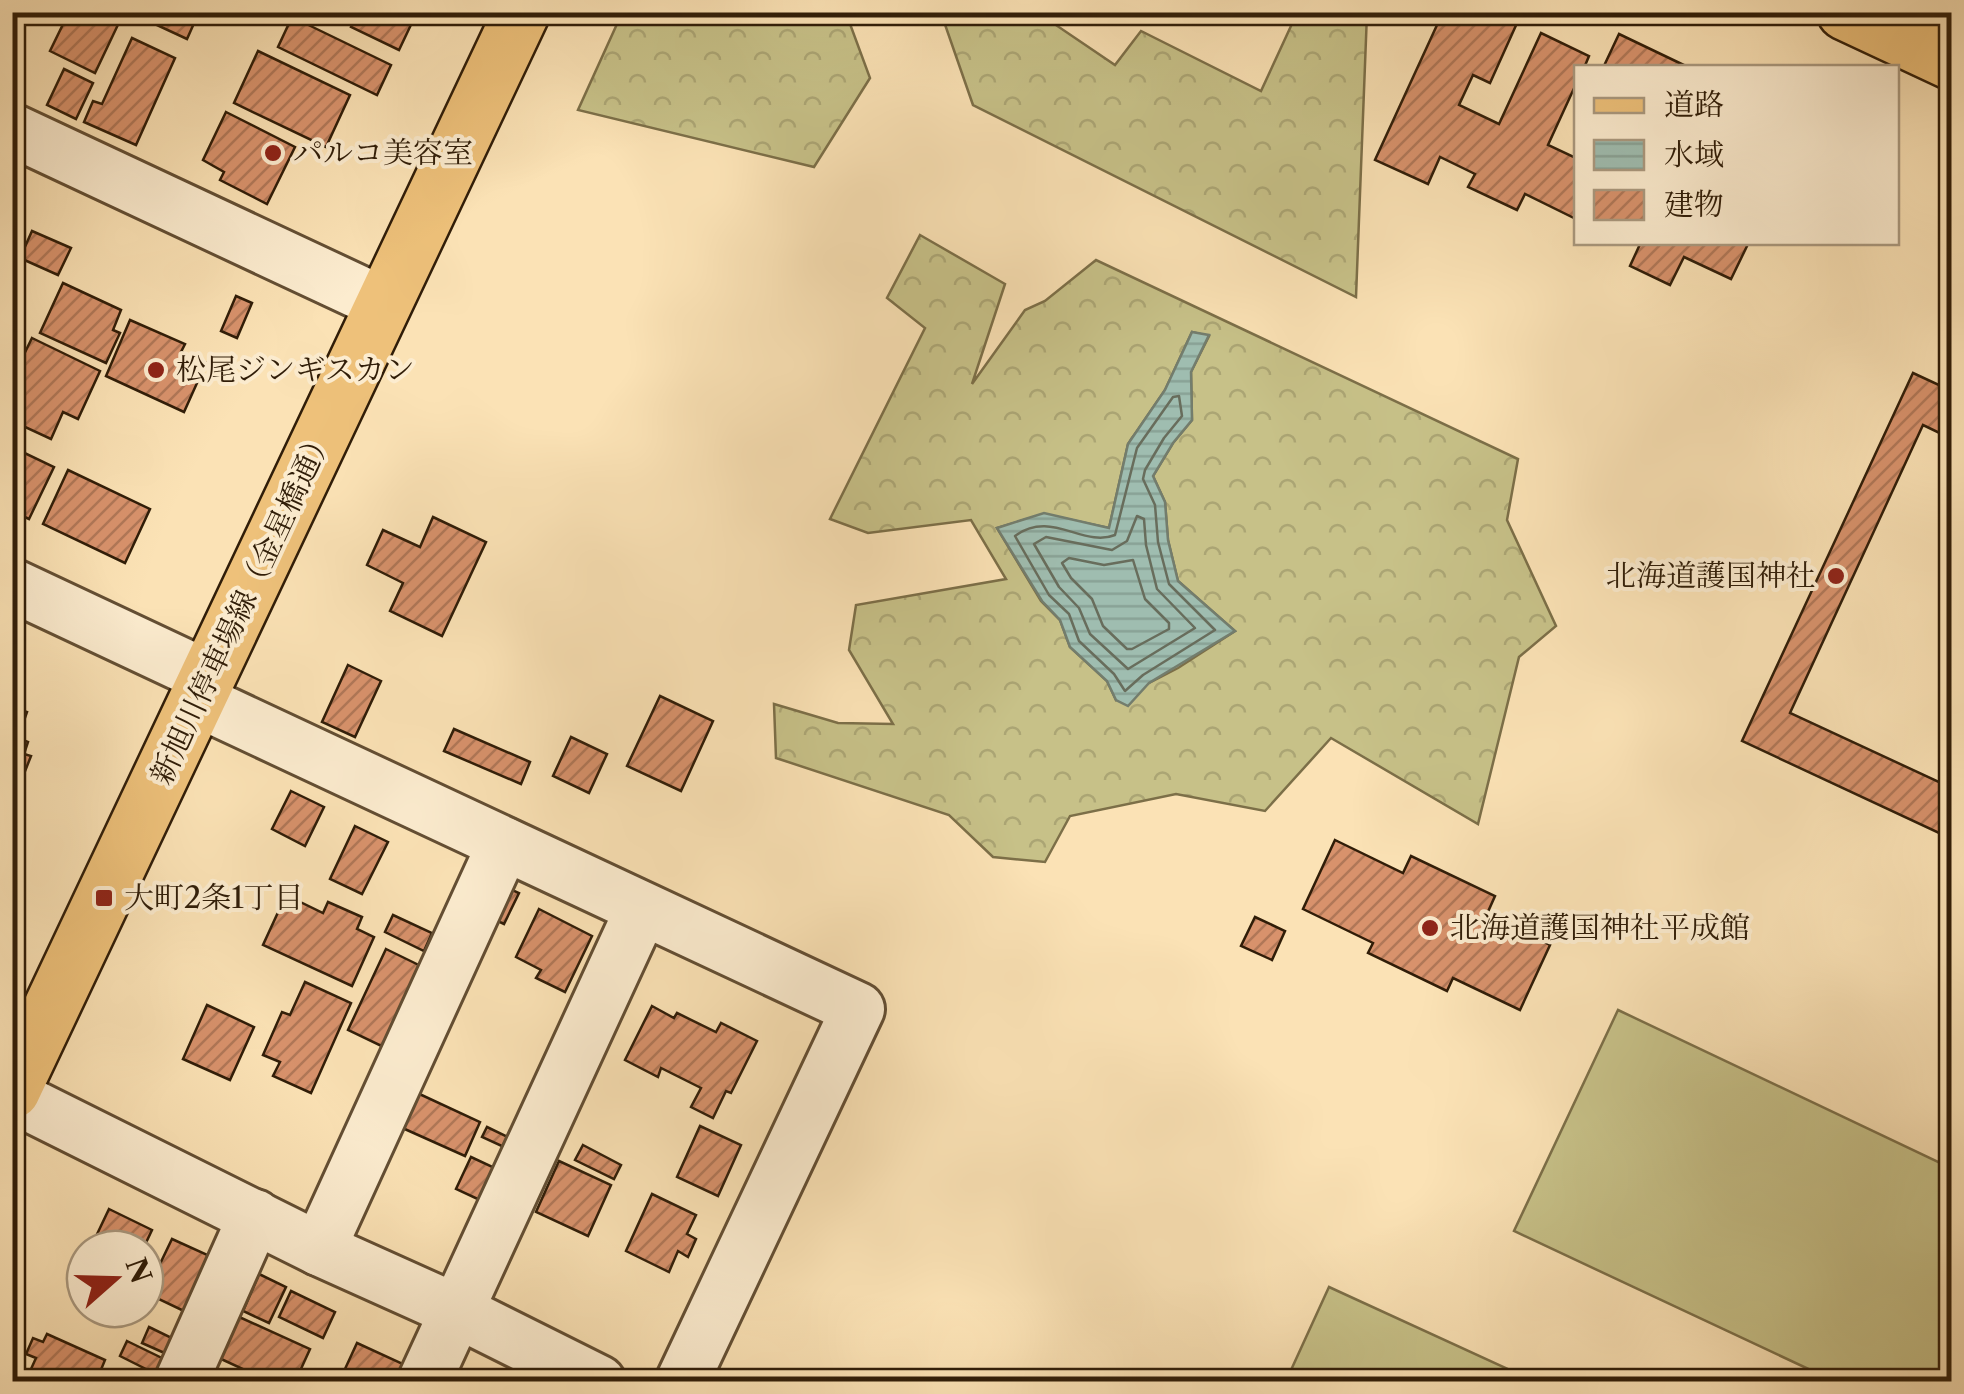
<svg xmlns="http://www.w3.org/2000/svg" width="1964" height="1394" font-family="'Libre Caslon Text','Noto Serif JP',serif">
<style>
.grass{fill:#c7c188;stroke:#7c6f48;stroke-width:2.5}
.forest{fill:url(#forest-crowns);stroke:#7c6f48;stroke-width:2.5;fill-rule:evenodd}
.water{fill:url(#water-rules);stroke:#737d6d;stroke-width:2.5}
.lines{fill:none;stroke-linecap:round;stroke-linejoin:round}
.shore{stroke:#686d5c;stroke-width:2.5}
.building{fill:url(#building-hatch);stroke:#301d08;stroke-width:2.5}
.minor-casing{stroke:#634e33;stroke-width:58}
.major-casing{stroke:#301d08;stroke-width:60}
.highway-casing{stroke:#301d08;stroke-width:60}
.minor{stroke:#fceccf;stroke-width:52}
.major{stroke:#eec17a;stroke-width:55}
.highway{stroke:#eec17a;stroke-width:55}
.poi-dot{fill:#8f2418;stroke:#fceccf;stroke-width:4}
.labels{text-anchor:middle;stroke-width:8;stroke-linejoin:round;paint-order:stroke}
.poi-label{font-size:30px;fill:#301d08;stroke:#fceccf;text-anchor:start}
.street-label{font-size:30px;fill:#301d08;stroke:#fceccf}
</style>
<defs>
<pattern id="forest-crowns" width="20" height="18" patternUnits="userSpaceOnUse" patternTransform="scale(2.5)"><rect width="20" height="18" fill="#c7c188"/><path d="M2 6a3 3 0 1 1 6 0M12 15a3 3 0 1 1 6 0" fill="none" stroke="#aba574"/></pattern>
<pattern id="water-rules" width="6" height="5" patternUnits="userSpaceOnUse" patternTransform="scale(2.5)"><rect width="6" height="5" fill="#9fbdb0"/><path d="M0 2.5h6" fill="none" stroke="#89a296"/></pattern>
<pattern id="building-hatch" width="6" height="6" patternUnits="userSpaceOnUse" patternTransform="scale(2.5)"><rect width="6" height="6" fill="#d8926c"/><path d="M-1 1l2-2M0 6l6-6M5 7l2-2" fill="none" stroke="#b07757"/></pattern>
</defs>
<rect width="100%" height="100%" fill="#fbe2b5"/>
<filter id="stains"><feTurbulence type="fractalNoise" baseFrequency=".002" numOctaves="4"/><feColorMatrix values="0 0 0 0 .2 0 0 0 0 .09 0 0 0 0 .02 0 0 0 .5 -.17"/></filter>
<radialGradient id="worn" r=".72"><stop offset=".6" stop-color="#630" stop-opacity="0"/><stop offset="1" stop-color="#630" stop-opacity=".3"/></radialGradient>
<!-- grass -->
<g class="grass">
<polygon points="1618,1010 1951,1168 1951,1381 1834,1381 1514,1231"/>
<polygon points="1329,1287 1534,1381 1286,1381"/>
</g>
<!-- forest -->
<g class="forest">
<polygon points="622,13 846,13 870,78 814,167 578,110"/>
<polygon points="941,13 1044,13 1047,19 1115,65 1141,31 1261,91 1297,13 1367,13 1356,297 973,105"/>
<path d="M920,235L1005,284L972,384L1025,310L1045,301L1096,260L1518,459L1507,520L1556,626L1519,657L1478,824L1331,738L1265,811L1176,794L1070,816L1045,862L993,857L949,815L776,758L774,704L838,723L893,724L849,650L856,605L1006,579L971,520L868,533L830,519L925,328L887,298ZM1192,332L1209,336L1191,372L1192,420L1173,443L1153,476L1165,502L1168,540L1178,581L1235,631L1178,668L1116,700L1107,681L1070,647L1060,620L1041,601L997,528L1044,514L1109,528L1128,444L1165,390Z"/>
</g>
<!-- water -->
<polygon class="water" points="1192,332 1209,335 1191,372 1192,420 1173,443 1153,476 1165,502 1168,540 1178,581 1235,631 1149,683 1128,706 1116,700 1107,681 1070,647 1060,620 1042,601 997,528 1044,513 1109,528 1128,444 1165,390"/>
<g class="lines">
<!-- shore -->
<g class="shore">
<path d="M1179,396L1182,416L1164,438L1145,470L1143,479L1155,505L1158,542L1169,584L1215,630L1143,675L1125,691L1114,674L1079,641L1069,614L1049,595L1015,536C1051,509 1083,548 1115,535L1137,448L1173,397Z"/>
<polygon points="1137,516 1144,519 1146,545 1157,589 1195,628 1128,669 1090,634 1079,608 1059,587 1034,544 1046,537 1112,550 1127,541"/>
<polygon points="1069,558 1104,565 1133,560 1145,599 1169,623 1169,629 1132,649 1127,649 1103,626 1092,599 1071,578 1062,563"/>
</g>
</g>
<!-- building -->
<g class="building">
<polygon points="69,12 124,12 95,73 50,51"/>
<polygon points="129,12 199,12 187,39"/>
<polygon points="358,12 417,12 399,50 351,27"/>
<polygon points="1443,12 1522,12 1490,83 1473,75 1459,105 1499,124 1541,33 1589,56 1584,68 1576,68 1576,84 1548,145 1576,158 1576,219 1525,194 1517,210 1468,187 1475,174 1440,157 1428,184 1375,160"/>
<polygon points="292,17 391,65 377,95 278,47"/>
<polygon points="1619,34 1690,68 1603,68"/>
<polygon points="132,38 175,58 136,145 84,122 93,101 102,104"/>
<polygon points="258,51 350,95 326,147 234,103"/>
<polygon points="64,69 93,83 76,119 47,105"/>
<polygon points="226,112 295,147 267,204 220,180 224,172 203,160"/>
<polygon points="32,231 71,248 58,275 20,258"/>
<polygon points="1641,242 1749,242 1731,279 1684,257 1670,285 1630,266"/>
<polygon points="63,283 121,310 113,330 120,333 106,363 40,333"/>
<polygon points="236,296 252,303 237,338 221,331"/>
<polygon points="130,320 185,344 181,352 206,363 184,412 106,376"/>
<polygon points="32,338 100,371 78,419 63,412 51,439 12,421 12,379"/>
<polygon points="1913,373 1952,391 1952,439 1923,425 1790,713 1952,788 1952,839 1742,741"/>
<polygon points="12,447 54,467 29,519 12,511"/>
<polygon points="68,470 150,509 125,563 43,524"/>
<polygon points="433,517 486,542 442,636 390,611 403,583 367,565 383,530 420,547"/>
<polygon points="348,665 381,681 355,737 322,722"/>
<polygon points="660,696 713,721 681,791 627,766"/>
<polygon points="12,707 27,712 18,738 28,742 24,754 31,756 20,784 12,782"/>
<polygon points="454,729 530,762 521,784 444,751"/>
<polygon points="571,737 607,754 589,793 553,776"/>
<polygon points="291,791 324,807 305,846 272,829"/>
<polygon points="355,826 388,842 362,894 330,879"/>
<polygon points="1335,840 1403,873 1411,856 1495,896 1487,914 1550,945 1520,1010 1453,978 1447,991 1368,953 1373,943 1303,909"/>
<polygon points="503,886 519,893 504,924 489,917"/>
<polygon points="286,895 323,913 328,902 362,917 357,929 374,937 352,986 263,945"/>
<polygon points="539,909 592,936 565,992 536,978 541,970 516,957"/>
<polygon points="393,915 432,933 424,951 385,932"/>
<polygon points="1255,917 1285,931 1272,960 1241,946"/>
<polygon points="386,949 433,972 394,1052 348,1030"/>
<polygon points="305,982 351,1003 311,1093 273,1076 280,1062 263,1055 282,1012 290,1015"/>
<polygon points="207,1005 254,1027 230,1080 183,1059"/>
<polygon points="652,1006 674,1018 677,1013 716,1032 721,1023 757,1041 731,1093 726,1091 713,1118 691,1107 701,1088 661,1068 658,1077 625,1060"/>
<polygon points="413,1091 480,1122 465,1156 398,1126"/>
<polygon points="700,1126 741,1145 718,1196 677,1177"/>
<polygon points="487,1127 508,1137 504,1147 482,1137"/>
<polygon points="583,1145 621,1165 614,1179 575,1160"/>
<polygon points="471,1157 497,1169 482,1201 456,1189"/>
<polygon points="559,1161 611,1185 588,1236 536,1212"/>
<polygon points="652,1194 696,1215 687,1234 696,1239 688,1257 678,1251 669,1272 626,1251"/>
<polygon points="109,1209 152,1230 143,1249 90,1249"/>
<polygon points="172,1239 212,1257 186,1312 146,1293"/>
<polygon points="259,1274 286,1287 269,1323 243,1311"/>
<polygon points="291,1291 335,1312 323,1338 279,1317"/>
<polygon points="237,1316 310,1349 295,1382 271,1382 219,1358"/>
<polygon points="149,1327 176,1340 169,1355 142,1343"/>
<polygon points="47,1334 105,1360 96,1382 35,1382 27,1378 36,1358 26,1354 33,1338 43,1342"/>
<polygon points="127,1341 166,1360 158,1375 120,1356"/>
<polygon points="357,1343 403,1364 395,1382 339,1382"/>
</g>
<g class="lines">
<defs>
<g id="minor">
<polyline points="1925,50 1942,12"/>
<polyline points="12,130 384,304"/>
<polyline points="12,585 208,677"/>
<polyline points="197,700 858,1009 682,1382"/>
<polyline points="12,1096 319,1249 457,1311 599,1382"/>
<polyline points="319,1249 504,844"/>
<polyline points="181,1382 255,1216"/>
<polyline points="424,1382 642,909"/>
</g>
<polyline id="major" points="12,1091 522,12"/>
<polyline id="highway" points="1845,12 1952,62"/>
</defs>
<!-- minor casing -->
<use href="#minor" class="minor-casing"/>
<!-- major casing -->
<use href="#major" class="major-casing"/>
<!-- highway casing -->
<use href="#highway" class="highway-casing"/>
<!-- minor -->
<use href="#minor" class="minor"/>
<!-- major -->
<use href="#major" class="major"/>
<!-- highway -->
<use href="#highway" class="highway"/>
</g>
<!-- markers -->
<g class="poi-dot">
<circle cx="273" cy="153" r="10"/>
<circle cx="156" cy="370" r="10"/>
<circle cx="1836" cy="576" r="10"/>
<rect x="94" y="888" width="20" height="20" rx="5"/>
<circle cx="1430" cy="928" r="10"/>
</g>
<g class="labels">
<!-- poi labels -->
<g class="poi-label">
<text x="293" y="163">パルコ美容室</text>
<text x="176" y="380">松尾ジンギスカン</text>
<text x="1816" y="586" text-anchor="end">北海道護国神社</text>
<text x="124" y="908">大町2条1丁目</text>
<text x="1450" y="938">北海道護国神社平成館</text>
</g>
<!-- street labels -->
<g class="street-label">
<text transform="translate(242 606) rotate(-65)" y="10">新旭川停車場線（金星橋通）</text>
</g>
</g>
<!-- margin -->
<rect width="1964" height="1394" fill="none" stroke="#fbe2b5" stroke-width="50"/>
<rect x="15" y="15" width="1934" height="1364" fill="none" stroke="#301d08" stroke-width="5"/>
<rect x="25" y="25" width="1914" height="1344" fill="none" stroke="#301d08" stroke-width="2.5"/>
<!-- legend -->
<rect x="1574" y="65" width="325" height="180" fill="#fceccf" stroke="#aa997f" stroke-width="2.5"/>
<rect x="1594" y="98" width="50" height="15" fill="#eec17a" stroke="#aa997f" stroke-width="2.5"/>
<text x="1664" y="115" font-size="30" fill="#301d08">道路</text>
<rect x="1594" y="140" width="50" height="30" fill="url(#water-rules)" stroke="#aa997f" stroke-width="2.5"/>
<text x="1664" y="165" font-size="30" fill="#301d08">水域</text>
<rect x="1594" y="190" width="50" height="30" fill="url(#building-hatch)" stroke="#aa997f" stroke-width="2.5"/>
<text x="1664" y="215" font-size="30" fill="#301d08">建物</text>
<!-- north arrow -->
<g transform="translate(115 1279) rotate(70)"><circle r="48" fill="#fceccf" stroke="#aa997f" stroke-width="2.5"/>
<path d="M0-8L18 38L0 25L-18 38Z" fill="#8f2418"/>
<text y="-15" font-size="28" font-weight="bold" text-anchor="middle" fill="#301d08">N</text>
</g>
<rect width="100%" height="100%" filter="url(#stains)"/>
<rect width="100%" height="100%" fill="url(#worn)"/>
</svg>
